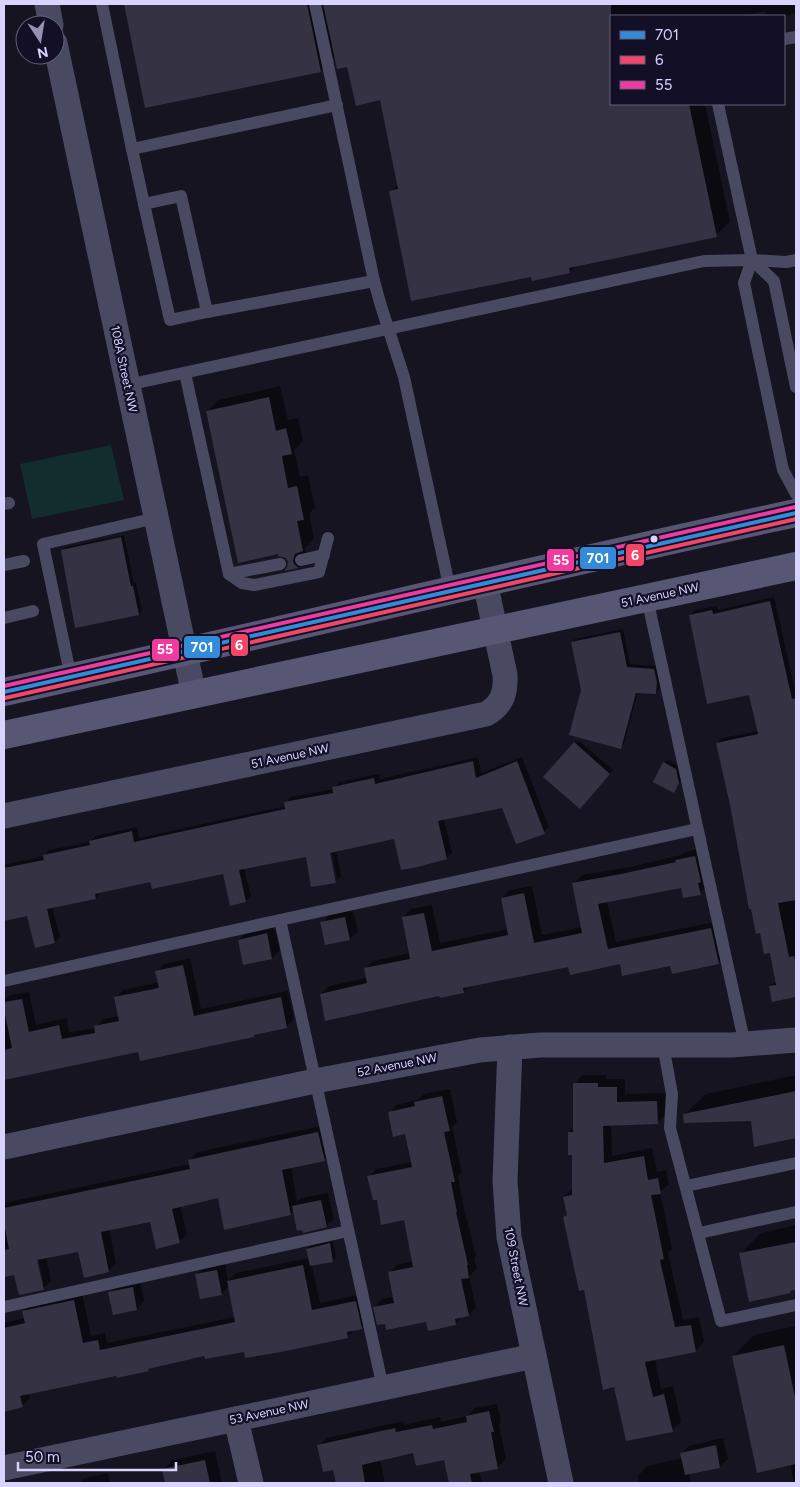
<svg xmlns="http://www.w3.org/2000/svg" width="800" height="1487" font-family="Figtree,sans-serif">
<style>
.green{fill:#132c2d}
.shadow{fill:#0007;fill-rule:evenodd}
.building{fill:#343243}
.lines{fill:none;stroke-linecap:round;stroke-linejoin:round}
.service{stroke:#4a4962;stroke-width:12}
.minor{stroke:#4a4962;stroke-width:25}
.secondary{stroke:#575674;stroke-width:28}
.bus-1-casing{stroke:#130f26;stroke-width:8}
.bus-2-casing{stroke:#130f26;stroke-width:8}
.bus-3-casing{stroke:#130f26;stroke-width:8}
.bus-1{stroke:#338bd7;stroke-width:4}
.bus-2{stroke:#f34667;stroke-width:4}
.bus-3{stroke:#f13a9d;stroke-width:4}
.bus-dot{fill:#d9d4ff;stroke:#130f26;stroke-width:2}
.labels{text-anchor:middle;stroke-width:4.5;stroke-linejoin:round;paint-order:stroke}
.street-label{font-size:12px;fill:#d9d4ff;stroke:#130f26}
.line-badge{stroke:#130f26;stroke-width:2}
.badge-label{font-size:14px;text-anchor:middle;font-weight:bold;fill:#fff}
</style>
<rect width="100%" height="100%" fill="#161421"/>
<!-- green -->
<polygon class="green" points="111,445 124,500 32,519 20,464"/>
<!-- shadow -->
<g class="shadow">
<polygon points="125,4 796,4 796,12 784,17 766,16 765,11 741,16 611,16 611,104 705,104 730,222 716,235 576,266 570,272 533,280 532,275 391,192 398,184 381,99 348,65 336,56 321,71 146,106"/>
<polygon points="280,386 288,420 298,418 303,441 294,450 300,477 308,475 315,507 309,514 314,538 305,548 306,553 309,556 298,567 288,569 289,562 207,411 219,400"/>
<polygon points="124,535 134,583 136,583 142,611 138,614 62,550 66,547"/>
<polygon points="774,597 796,694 796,996 773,1000 770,986 776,981 771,952 717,743 722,738 758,731 750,694 690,615 695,610 717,606 718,610"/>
<polygon points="623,629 630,664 657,666 660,678 659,689 656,693 638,692 624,744 620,747 572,642 575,639"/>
<polygon points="578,740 613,770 583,804 575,743"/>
<path d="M478,757L481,773L522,757L549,827L544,832L503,806L444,819L452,853L447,858L395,838L336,850L341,876L335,881L307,856L244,868L251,896L246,901L224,872L151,880L101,892L96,898L52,906L60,937L55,942L28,914L4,920V865L44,856L49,850L90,842L96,836L137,827L139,838L286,806L285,803L291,797L334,789L339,782L379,774L380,779ZM330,846L337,879H334L328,847Z"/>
<polygon points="668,760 679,766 682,778 674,791 664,763"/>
<polygon points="703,848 708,885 700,893 682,887 607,901 616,942 719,921 727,954 718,963 671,964 621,962 569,965 470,985 463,992 440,994 321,994 329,986 367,978 365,969 373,961 410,953 403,918 411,909 432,905 440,943 508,929 502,898 510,890 532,886 542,935 582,927 573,884 582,875 630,867 681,855 685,852"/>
<polygon points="353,910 358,931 350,939 326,944 322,923 329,915"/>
<polygon points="274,926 280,950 272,958 244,964 239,940 247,932"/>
<polygon points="190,958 201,1009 288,991 294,1019 287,1026 256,1033 254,1036 139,1050 4,1078 4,999 11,995 29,992 36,1025 67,1018 69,1032 95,1028 103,1019 120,1016 116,997 123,990 159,982 157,972 164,964"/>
<polygon points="583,1075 606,1075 606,1079 625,1079 625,1094 665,1093 666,1114 657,1123 611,1124 612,1156 652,1148 657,1172 666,1170 669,1184 660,1192 672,1249 668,1253 683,1320 699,1317 704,1342 695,1351 655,1359 661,1389 673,1386 681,1422 672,1430 615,1386 584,1289 564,1217 568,1214 564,1197 572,1189 573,1154 569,1133 574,1127 575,1083"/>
<polygon points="796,1075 796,1137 755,1146 752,1120 684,1115 706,1094"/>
<polygon points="450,1089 457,1122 452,1127 462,1173 458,1176 463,1204 476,1256 474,1258 477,1269 469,1276 476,1308 468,1315 463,1316 455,1324 427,1320 386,1322 375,1307 382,1299 394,1297 389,1273 397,1265 414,1261 405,1219 378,1198 369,1177 376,1169 412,1162 406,1133 389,1113 397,1105 418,1100 424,1094"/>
<path d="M326,1125L332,1152L324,1160L291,1167L297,1202L301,1198L328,1193L334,1219L326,1226L294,1210L290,1214L219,1196L180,1206L187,1234L179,1242L151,1221L109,1229L116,1263L108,1271L79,1250L46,1257L51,1281L43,1289L15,1273L4,1276V1203L190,1164V1160L197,1152ZM35,1254H37L44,1285H41Z"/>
<polygon points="796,1225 796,1289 790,1292 740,1254 761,1233"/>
<polygon points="333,1241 336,1258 332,1261 312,1265 320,1303 363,1294 369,1320 361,1327 355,1329 347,1337 205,1355 151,1367 148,1370 117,1374 29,1393 30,1398 22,1406 4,1410 4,1323 25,1318 23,1312 31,1304 82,1293 91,1336 105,1333 107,1343 235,1317 229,1286 222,1294 196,1275 204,1267 225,1263 228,1281 236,1273 309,1258 307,1249 311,1245"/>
<polygon points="140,1280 144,1301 137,1309 110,1293 117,1285"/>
<polygon points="796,1326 796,1483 794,1483 790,1464 733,1356 754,1335"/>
<polygon points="497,1404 501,1422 499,1425 506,1459 498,1467 479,1471 482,1483 451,1483 445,1458 414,1451 380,1459 385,1483 337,1483 334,1469 319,1446 327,1438 403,1421 404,1425 440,1417 441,1422 467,1416 475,1408"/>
<polygon points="723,1438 728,1459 720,1466 689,1473 691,1483 639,1483 638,1476 647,1466 683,1458 682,1453 689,1446"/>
<polygon points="215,1451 222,1483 166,1483 163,1470 173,1460"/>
<polygon points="108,1473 110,1483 79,1483 84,1478"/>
</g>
<!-- building -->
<g class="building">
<polygon points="124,4 307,4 321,72 145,108"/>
<polygon points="323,4 611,4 611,104 689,104 717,237 569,268 570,273 532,281 531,277 411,301 389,191 398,189 380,100 356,106 347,67 337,69"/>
<polygon points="269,397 276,431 286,428 292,454 282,456 288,488 297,486 304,520 297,521 303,551 295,554 293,561 295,565 299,568 284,571 287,567 288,562 286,558 278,556 278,554 238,563 206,411"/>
<polygon points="121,537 131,586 133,586 139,615 75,628 61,550"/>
<polygon points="770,601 792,699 796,698 796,900 778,903 789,957 794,956 796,966 796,997 772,1002 769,986 776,985 770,953 764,954 760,933 756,934 751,909 749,909 730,805 716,743 758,734 749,695 707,704 689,615 712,610 713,614"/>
<polygon points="620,632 627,667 654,669 657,682 656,694 636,693 621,749 569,735 581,690 571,642"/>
<polygon points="574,742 610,774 580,809 543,777"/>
<polygon points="473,761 476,778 517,761 545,834 516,844 502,808 438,821 447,859 418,867 401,870 394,839 330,853 336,883 311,887 306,857 239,870 246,902 230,906 223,874 152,889 150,882 95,894 96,899 47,909 55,943 35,948 27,916 4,921 4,868 44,860 43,855 90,845 89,841 132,831 134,842 285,809 284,802 333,793 332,787 374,778 375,784"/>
<polygon points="663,762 676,769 679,783 674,793 653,782"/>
<polygon points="695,856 701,882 698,883 701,895 683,898 681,888 598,904 608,949 711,928 719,964 672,974 670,966 622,976 620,964 570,975 568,967 463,988 464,993 440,998 439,996 325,1021 320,994 367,983 364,968 410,959 402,917 424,913 432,951 508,935 501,898 524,893 534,943 582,933 572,883 621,874 676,862 675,860"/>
<polygon points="345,917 350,940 325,945 320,922"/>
<polygon points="267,933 272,959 243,965 238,940"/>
<polygon points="183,965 194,1016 281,997 287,1028 254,1035 254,1037 140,1061 138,1052 4,1080 4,1050 12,1048 4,1010 4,1002 22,999 29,1032 59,1025 62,1039 95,1033 94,1026 119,1021 114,997 159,988 155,971"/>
<polygon points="573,1083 598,1083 598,1087 617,1087 617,1102 657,1101 658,1124 603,1126 604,1163 644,1156 648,1180 658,1178 661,1194 651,1195 664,1259 660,1260 675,1327 691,1325 696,1352 645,1362 653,1397 664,1394 673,1432 626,1441 614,1387 603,1390 584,1290 579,1291 563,1217 567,1215 563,1197 572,1195 572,1155 568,1155 568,1132 573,1132"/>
<polygon points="796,1091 796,1138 754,1147 751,1121 684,1123 683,1114"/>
<polygon points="442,1096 450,1131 444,1132 455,1182 451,1182 457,1212 456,1212 468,1265 467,1265 469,1278 461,1279 469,1316 455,1319 456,1325 428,1331 426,1322 386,1330 385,1324 377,1325 373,1307 394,1303 388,1272 413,1267 404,1220 381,1225 377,1200 373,1200 367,1176 412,1167 405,1134 393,1137 388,1112 415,1106 414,1102"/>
<polygon points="318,1132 325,1161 282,1170 291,1215 224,1230 218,1198 172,1209 180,1243 156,1249 150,1222 101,1232 109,1272 84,1278 78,1252 37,1260 44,1290 19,1295 14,1275 4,1277 4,1250 9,1249 4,1223 4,1208 190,1169 188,1160"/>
<polygon points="321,1200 327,1227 303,1233 302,1230 297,1231 292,1206"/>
<polygon points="796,1242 796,1290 790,1291 791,1293 749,1302 739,1253"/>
<polygon points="330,1243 333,1262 310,1266 306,1249"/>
<polygon points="303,1265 312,1310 356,1301 362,1329 347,1332 348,1338 281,1352 245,1358 244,1352 205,1359 204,1356 148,1369 149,1371 117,1378 116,1376 20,1396 23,1407 4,1412 4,1328 25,1323 22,1311 74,1300 83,1343 98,1340 100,1350 235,1322 227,1281"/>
<polygon points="217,1270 222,1295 200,1299 195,1274"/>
<polygon points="133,1287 137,1310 113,1315 108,1292"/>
<polygon points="784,1345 796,1402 796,1464 757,1473 732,1356"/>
<polygon points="489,1411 494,1432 491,1432 498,1469 470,1474 472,1483 449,1483 444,1460 416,1466 413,1453 362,1465 365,1483 336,1483 333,1470 323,1472 317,1445 395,1428 396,1432 432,1425 433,1429 467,1422 466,1416"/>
<polygon points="716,1445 720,1468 685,1475 680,1453"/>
<polygon points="205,1460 210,1483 165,1483 162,1469"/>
</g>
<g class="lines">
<!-- service -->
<g class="service">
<polyline points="102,4 132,149 337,105"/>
<polyline points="315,4 374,281 381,306 404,377 450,590"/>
<polyline points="784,39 796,37"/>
<polyline points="718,104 752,260 744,283 783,470 796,494"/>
<polyline points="132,149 144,204 181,196 207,312 374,281"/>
<polyline points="144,204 170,320 207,312"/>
<polyline points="752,260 774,281 796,387"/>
<polyline points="185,373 229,574 242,583 254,585 319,572 328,538"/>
<polyline points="127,385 704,261 752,260 786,262 796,260"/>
<polyline points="4,504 9,503"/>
<polyline points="301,560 324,555"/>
<polyline points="4,565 24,561"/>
<polyline points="229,574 280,564"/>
<polyline points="647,598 745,1045"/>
<polyline points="4,618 33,611"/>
<polyline points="71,678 43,544 156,518"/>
<polyline points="4,981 280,920"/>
<polyline points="663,1045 672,1094 670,1128 721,1321 796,1305"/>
<polyline points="686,1186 796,1163"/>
<polyline points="699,1233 796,1212"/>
<polyline points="4,1307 348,1231"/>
<polyline points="383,1388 280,920 697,829"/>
</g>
<!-- minor -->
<g class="minor">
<polyline points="47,4 51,25"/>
<polyline points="55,43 194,695"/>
<path d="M4,816L486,714C502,705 506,693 505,675L485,582"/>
<polyline points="510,1047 505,1181 509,1237 561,1483"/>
<polyline points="4,1147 315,1081 480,1050 540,1045 732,1045 796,1040"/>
<polyline points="236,1419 251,1483"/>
<polyline points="4,1468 534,1356"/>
</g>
<!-- secondary -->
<g class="secondary">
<path d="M4,692C268,635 531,569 796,513"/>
<polyline points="4,735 796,566"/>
</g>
<defs>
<polyline id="bus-1" points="4,692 796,513"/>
<polyline id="bus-2" points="5,698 796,519"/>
<polyline id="bus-3" points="4,686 795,507"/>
</defs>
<!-- bus-1 casing -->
<use href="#bus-1" class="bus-1-casing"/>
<!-- bus-2 casing -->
<use href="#bus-2" class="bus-2-casing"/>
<!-- bus-3 casing -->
<use href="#bus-3" class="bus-3-casing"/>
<!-- bus-1 -->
<use href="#bus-1" class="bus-1"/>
<!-- bus-2 -->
<use href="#bus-2" class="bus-2"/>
<!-- bus-3 -->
<use href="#bus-3" class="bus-3"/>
</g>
<!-- markers -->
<circle class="bus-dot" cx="654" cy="539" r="4.5"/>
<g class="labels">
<!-- street labels -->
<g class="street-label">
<text transform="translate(124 369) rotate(78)" y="4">108A Street NW</text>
<text transform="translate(660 595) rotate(-12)" y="4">51 Avenue NW</text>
<text transform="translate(290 756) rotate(-12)" y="4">51 Avenue NW</text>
<text transform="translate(397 1065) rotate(-11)" y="4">52 Avenue NW</text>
<text transform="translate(516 1267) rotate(79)" y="4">109 Street NW</text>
<text transform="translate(269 1412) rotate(-12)" y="4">53 Avenue NW</text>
</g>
</g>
<g class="line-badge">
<rect x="625" y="543" width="20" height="24" rx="5" fill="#f34667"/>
<rect x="579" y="546" width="38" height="24" rx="5" fill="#338bd7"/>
<rect x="546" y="548" width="29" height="24" rx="5" fill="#f13a9d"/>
<rect x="230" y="633" width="19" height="24" rx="5" fill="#f34667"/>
<rect x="183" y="635" width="38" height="24" rx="5" fill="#338bd7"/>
<rect x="151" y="638" width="29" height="24" rx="5" fill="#f13a9d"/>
</g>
<g class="badge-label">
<text x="635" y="560">6</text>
<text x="598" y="563">701</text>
<text x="561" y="565">55</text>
<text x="239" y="650">6</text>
<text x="202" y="652">701</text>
<text x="165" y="654">55</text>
</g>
<!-- border -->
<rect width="800" height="1487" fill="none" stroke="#d9d4ff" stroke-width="10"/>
<!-- legend -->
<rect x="610" y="15" width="175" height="90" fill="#130f26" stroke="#625e7d"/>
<rect x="620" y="31" width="25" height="8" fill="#338bd7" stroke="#625e7d"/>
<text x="655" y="40" font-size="15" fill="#d9d4ff">701</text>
<rect x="620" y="56" width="25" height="8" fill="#f34667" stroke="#625e7d"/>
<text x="655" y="65" font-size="15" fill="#d9d4ff">6</text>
<rect x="620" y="81" width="25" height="8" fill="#f13a9d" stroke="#625e7d"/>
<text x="655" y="90" font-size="15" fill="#d9d4ff">55</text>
<!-- north arrow -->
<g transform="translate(40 40) rotate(168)"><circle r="24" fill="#130f26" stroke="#625e7d"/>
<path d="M0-4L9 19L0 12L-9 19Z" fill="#9591b1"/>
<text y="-8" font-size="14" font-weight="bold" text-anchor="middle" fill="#d9d4ff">N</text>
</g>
<!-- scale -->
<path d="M18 1462v8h158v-8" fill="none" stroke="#d9d4ff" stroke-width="2.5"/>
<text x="25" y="1462" font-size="15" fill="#d9d4ff" stroke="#130f26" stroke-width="4" paint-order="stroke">50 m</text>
</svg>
